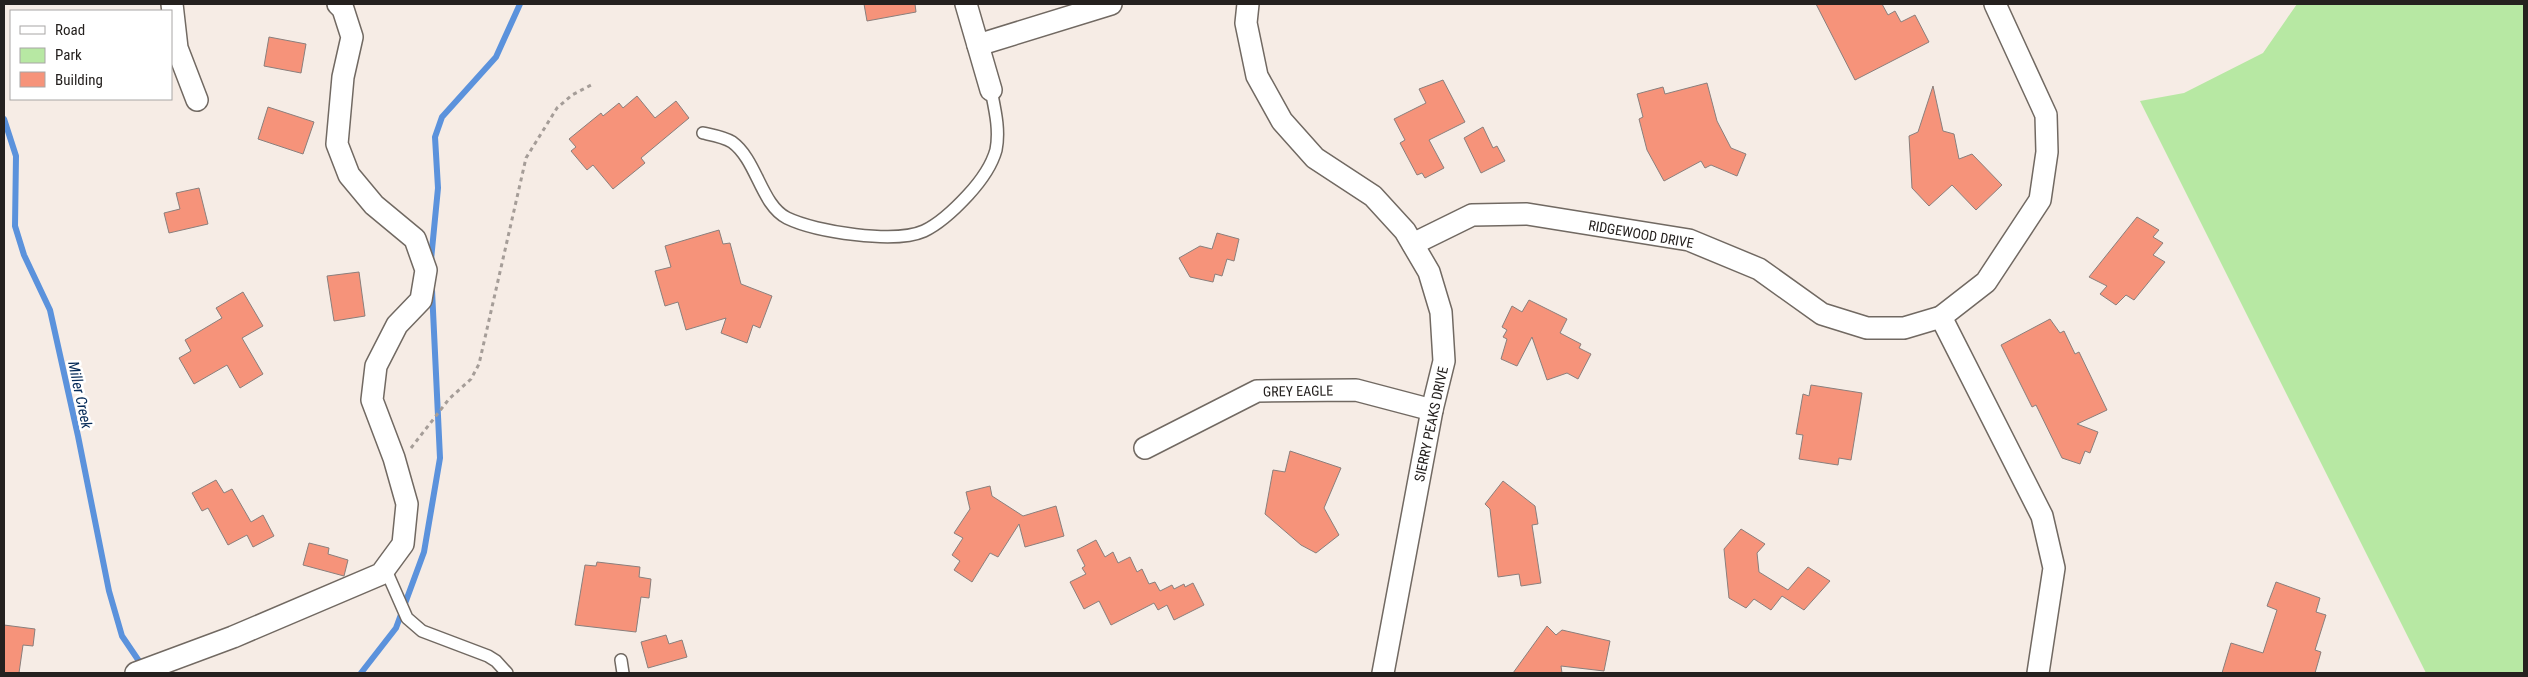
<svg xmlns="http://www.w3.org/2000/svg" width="2528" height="677" font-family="'Roboto Condensed',sans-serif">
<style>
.green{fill:#b7e8a3}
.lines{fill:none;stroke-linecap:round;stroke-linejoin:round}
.stream{stroke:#5b92dc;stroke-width:6}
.building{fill:#f6937a;stroke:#8a7f7c}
.service-casing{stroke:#716962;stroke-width:14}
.minor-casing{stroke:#716962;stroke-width:24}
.path{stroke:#a59d98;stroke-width:3;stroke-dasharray:4 4;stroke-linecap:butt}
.service{stroke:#fff;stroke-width:11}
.minor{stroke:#fff;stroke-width:21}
.labels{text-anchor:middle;stroke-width:5;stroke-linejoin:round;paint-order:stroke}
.street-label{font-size:14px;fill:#25211f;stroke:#fff}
.water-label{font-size:15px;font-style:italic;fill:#042a58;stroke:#fff}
</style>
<rect width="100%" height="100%" fill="#f6ece5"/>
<!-- green -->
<polygon class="green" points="2297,4 2524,4 2524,673 2426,673 2140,101 2184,93 2263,53"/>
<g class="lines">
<!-- stream -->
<g class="stream">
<polyline points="4,119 16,156 15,226 24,255 50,310 78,436 109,591 122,636 143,667"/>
<polyline points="431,260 438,188 435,137 442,117 496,57 520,4"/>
<polyline points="361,673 396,628 424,552 440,458 432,290"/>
</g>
</g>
<!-- building -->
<g class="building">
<polygon points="864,4 915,4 916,12 867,21"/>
<polygon points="1816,4 1882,4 1888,15 1895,11 1901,22 1915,15 1929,42 1855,80"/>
<polygon points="269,37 306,44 301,73 264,66"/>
<polygon points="1443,80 1465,122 1429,140 1444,168 1425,178 1422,173 1417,175 1400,143 1405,140 1394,119 1426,103 1419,89"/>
<polygon points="1707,83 1717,121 1731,148 1746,154 1737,176 1711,165 1705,168 1701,161 1664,181 1647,150 1639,119 1643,117 1637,94 1663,87 1665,94"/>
<polygon points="1933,86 1943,131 1954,134 1959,159 1972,154 2002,185 1976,210 1952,185 1929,206 1912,188 1909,136 1918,132"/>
<polygon points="637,96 655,118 676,101 689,118 641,158 645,163 613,189 593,165 587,170 571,151 576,147 569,139 601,113 603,116 619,103 623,108"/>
<polygon points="268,107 314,122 303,154 258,139"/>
<polygon points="1483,127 1493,148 1497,146 1505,161 1481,173 1464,138"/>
<polygon points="199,188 208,224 169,233 164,213 180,209 176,193"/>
<polygon points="2137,217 2159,230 2153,237 2163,243 2153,255 2165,262 2134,300 2126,295 2116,305 2100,294 2107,286 2089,277"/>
<polygon points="719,230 723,244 730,243 741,284 772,296 760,328 753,325 747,343 721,333 726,318 686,330 678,302 665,306 655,271 671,267 665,246"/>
<polygon points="1217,233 1239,239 1234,261 1227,259 1222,276 1215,274 1213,282 1190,277 1179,258 1200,246 1212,249"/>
<polygon points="359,272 365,316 334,321 327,276"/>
<polygon points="243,292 263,326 242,338 263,374 240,388 227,365 194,384 179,358 191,351 185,340 222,318 216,308"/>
<polygon points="1529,300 1567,319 1560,333 1581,344 1579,348 1591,354 1578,379 1567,373 1547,380 1532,337 1517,366 1501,359 1507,339 1503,337 1507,330 1502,327 1512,306 1522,312"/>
<polygon points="2050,319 2060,333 2064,331 2075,354 2079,352 2107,410 2077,424 2098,432 2090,453 2085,451 2080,464 2062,458 2036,405 2032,407 2001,345"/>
<polygon points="1811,385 1862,393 1851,460 1839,458 1838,465 1799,459 1803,435 1796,434 1803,394 1809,396"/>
<polygon points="1290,451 1341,468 1324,508 1339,535 1316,553 1301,545 1265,514 1273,470 1285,472"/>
<polygon points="216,480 224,493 232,489 251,522 263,515 274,536 253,547 247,535 228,545 208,508 202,511 192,493"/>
<polygon points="1503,481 1535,506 1538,524 1532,525 1541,583 1521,586 1519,574 1498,577 1490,509 1485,504"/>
<polygon points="990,486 992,496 1023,516 1056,506 1064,536 1025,547 1019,524 998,557 990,553 972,582 954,570 960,561 952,555 963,538 954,533 970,509 966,492"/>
<polygon points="1741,529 1765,544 1757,553 1759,572 1788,590 1808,567 1830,581 1804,610 1782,596 1771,610 1754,599 1746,608 1729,598 1724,549"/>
<polygon points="1096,540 1105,557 1113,552 1118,563 1130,557 1137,572 1142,569 1149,584 1155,582 1160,591 1172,585 1174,589 1184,584 1185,587 1193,583 1204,605 1174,620 1167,605 1158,610 1154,603 1111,625 1099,601 1084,609 1070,582 1086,574 1082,568 1085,566 1077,550"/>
<polygon points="309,543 329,548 328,554 348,560 344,576 303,565"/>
<polygon points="597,562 640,567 639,577 651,579 649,598 641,597 636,632 575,625 585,565 596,566"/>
<polygon points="2276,582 2320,598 2316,612 2326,615 2315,650 2321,652 2315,673 2222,673 2231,643 2263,653 2277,610 2267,606"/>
<polygon points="4,625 35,629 33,646 23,645 19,673 4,673"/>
<polygon points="1547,626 1556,635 1562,630 1610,641 1604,671 1561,666 1562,673 1513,673"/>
<polygon points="666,635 669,644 682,640 687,657 648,668 641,642"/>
</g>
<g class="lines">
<defs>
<g id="service">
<path d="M703,133C712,135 724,137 732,142C757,160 761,205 787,218C816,232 895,244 924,231C941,223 956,208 968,195C980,182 991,168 996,150C1000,130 995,110 991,90"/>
<polyline points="385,568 407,618 422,631 488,656 496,661 507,673"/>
<polyline points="621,660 623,673"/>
</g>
<g id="minor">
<polyline points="172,4 177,48 197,100"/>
<polyline points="966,4 991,90"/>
<polyline points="1248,4 1246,23 1257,76 1282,121 1315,158 1373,196 1405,231 1429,272 1441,312 1444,361 1432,410 1383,673"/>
<polyline points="978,45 1111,4"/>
<polyline points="1413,244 1472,215 1527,214 1689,240 1759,269 1822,314 1867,328 1904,328 1941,317 1986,282 2040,200 2047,152 2046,115 1995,4"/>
<polyline points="1941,317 2042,516 2054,568 2038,673"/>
<polyline points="1145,448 1257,391 1356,390 1432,410"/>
<polyline points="136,673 233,637 381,574 403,544 407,504 394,458 372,400 376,366 397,325 421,300 426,270 415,239 374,205 349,175 337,144 343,77 352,37 343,9 338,4"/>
</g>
</defs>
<!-- service casing -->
<use href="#service" class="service-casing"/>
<!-- minor casing -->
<use href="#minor" class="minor-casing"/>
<!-- path -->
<polyline class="path" points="411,448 449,399 471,379 479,364 526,158 557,108 572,95 593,84"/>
<!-- service -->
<use href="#service" class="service"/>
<!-- minor -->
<use href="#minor" class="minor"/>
</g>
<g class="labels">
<!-- street labels -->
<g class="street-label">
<text transform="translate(1641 234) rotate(10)" y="5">RIDGEWOOD DRIVE</text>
<text transform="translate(1298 391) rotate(-1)" y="5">GREY EAGLE</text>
<text transform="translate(1431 424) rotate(-78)" y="5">SIERRY PEAKS DRIVE</text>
</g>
<!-- water labels -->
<g class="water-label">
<text transform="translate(80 395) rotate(78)" y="5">Miller Creek</text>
</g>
</g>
<!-- border -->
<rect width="2528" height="677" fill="none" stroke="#25211f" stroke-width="10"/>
<!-- legend -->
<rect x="10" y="10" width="162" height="90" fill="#ffffff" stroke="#a8a6a5"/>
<rect x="20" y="26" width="25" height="8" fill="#ffffff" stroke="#a8a6a5"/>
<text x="55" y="35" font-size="15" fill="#25211f">Road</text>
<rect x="20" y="48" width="25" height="15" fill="#b7e8a3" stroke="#a8a6a5"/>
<text x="55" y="60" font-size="15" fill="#25211f">Park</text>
<rect x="20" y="72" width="25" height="15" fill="#f6937a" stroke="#a8a6a5"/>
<text x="55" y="85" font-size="15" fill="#25211f">Building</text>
</svg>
